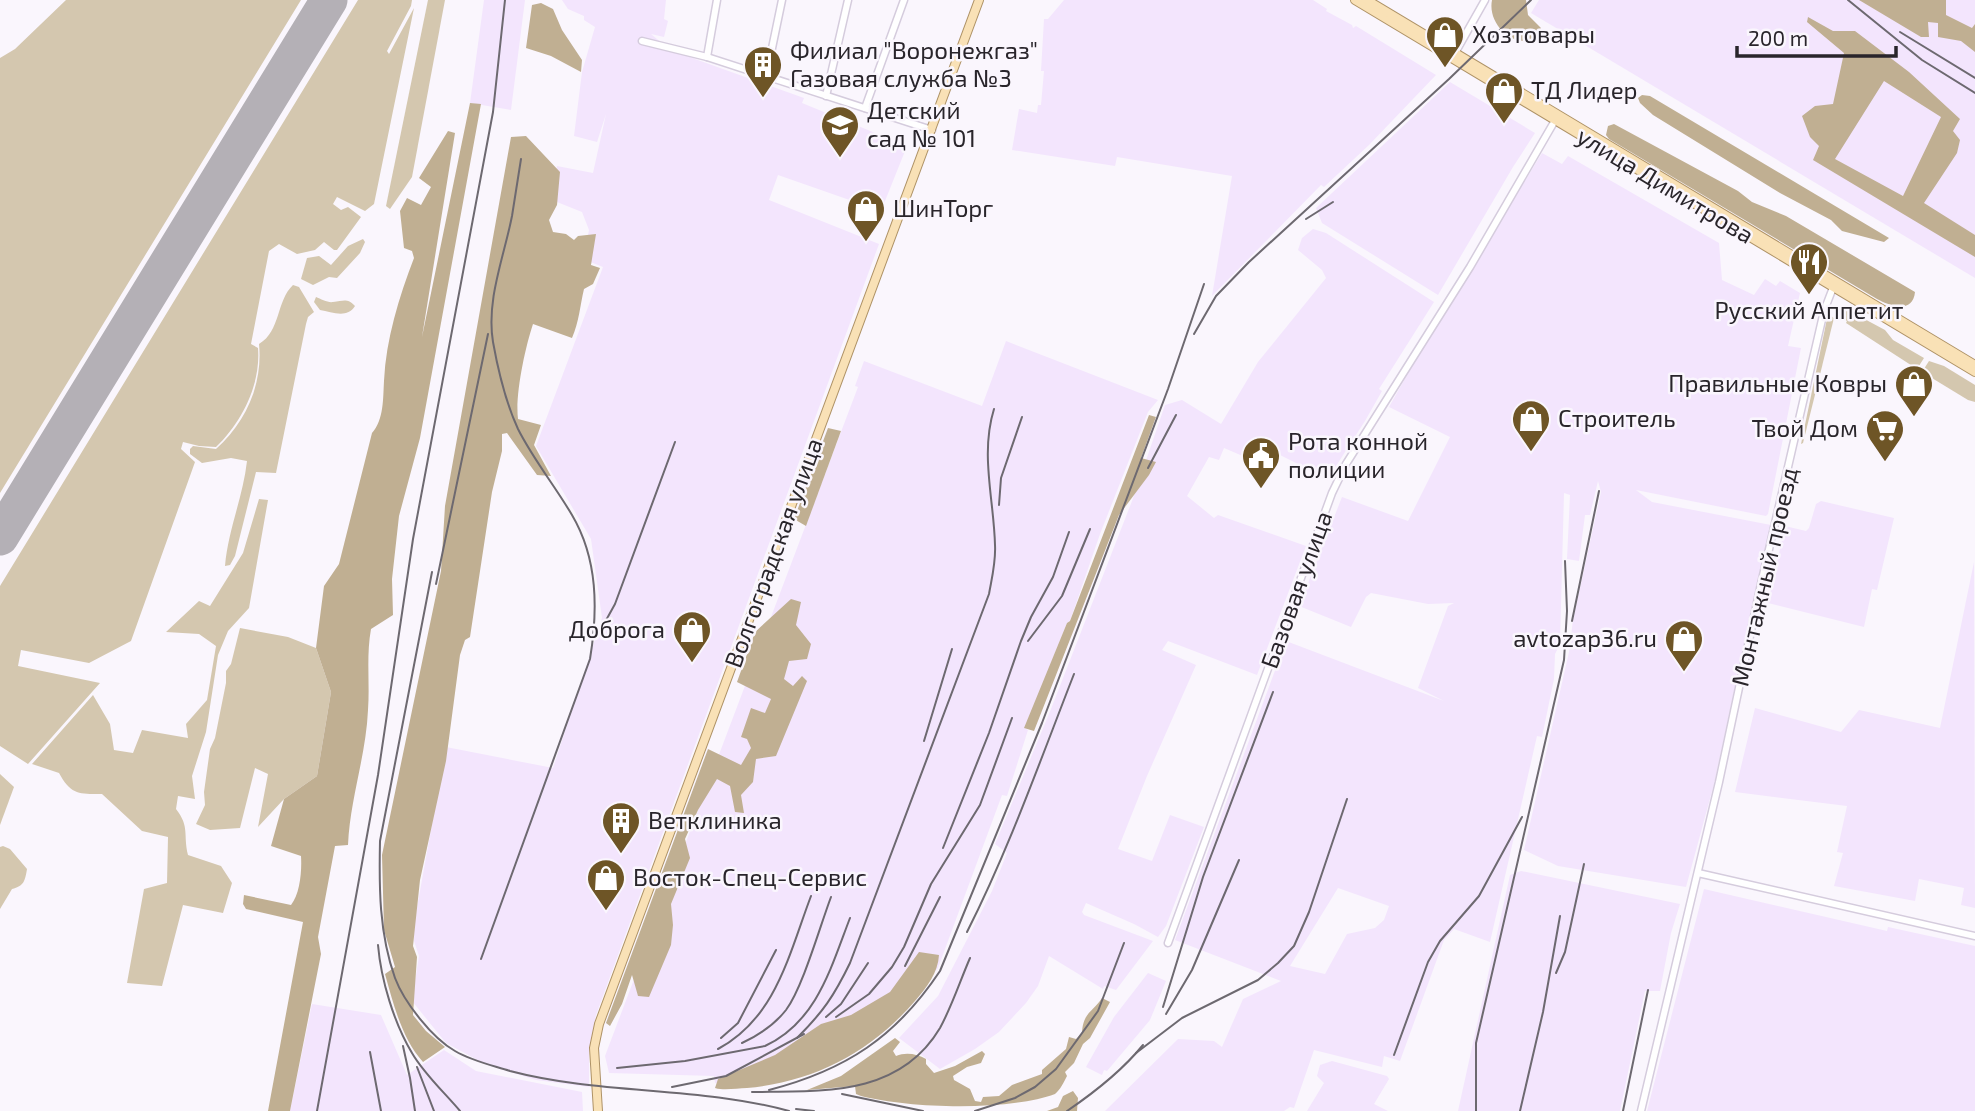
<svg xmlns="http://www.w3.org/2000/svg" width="1975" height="1111" font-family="'Exo 2',sans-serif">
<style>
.built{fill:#f3e5fd;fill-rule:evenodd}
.green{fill:#d4c7af}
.forest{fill:#c0af92;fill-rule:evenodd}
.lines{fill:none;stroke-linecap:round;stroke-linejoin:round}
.runway{stroke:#b4b0b6;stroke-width:37}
.minor-casing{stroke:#d5ccdd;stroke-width:9}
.major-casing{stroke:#ae9266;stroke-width:10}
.minor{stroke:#fff;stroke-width:6}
.major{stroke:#f9e1b6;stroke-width:8}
.rail{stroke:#6d6970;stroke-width:2}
.labels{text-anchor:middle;stroke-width:5;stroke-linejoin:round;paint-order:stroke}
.poi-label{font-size:24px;fill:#29252b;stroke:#faf6fd;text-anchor:start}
.street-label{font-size:24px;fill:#29252b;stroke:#faf6fd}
</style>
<rect width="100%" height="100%" fill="#faf6fd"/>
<!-- built -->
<g class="built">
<polygon points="484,0 525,0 511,110 470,103"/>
<polygon points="562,0 666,0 664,19 668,21 664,37 651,34 670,50 804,98 802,103 907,146 881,211 778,175 769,200 879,244 596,1015 589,1050 589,1087 536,1080 485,1064 446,1043 412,1001 419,956 414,941 414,924 446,747 553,768 602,618 591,539 536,446 603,267 583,259 589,230 582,212 552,200 557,166 593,173 606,114 597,142 574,136 582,72 595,27 584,20 584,16 568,9"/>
<polygon points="1064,0 1313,0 1327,9 1326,11 1352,25 1353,28 1356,26 1436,75 1369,145 1324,187 1321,185 1212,296 1232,176 1117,157 1115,166 1012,150 1019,109 1037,113 1038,105 1041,105 1044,71 1041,71 1044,19 1048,19"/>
<polygon points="1539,0 1975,0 1975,278 1531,13"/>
<polygon points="1450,82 1535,133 1513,167 1438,295 1322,223 1316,208"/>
<path d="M1542,153L1562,164L1568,156L1719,243L1722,280L1754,295L1765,279L1776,286L1780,281L1800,293L1788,346L1801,348L1768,514L1766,516L1636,490L1652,502L1771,525L1758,578L1714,784L1686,887L1558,866L1524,850L1569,652L1573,620L1601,492L1598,481L1590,515H1585L1579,561L1567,559L1570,495L1564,493L1560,644L1555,654L1554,679L1542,737L1537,736L1490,942L1454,929L1444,940L1400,1061L1384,1056L1382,1067L1314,1050L1294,1108L1290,1107L1284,1111H1105L1178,1039L1214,1041L1222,1047L1243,999L1281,981L1175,940L1286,641L1444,701L1418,688L1448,606L1454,603L1428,604L1371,593L1366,597L1351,627L1299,606L1342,497L1408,521L1450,437L1389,407L1420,352ZM1338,888L1389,906L1384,920L1375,928L1347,934L1325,974L1290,966Z"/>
<polygon points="1313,229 1326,233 1434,302 1379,389 1382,391 1365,421 1329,477 1308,469 1252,441 1245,457 1224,448 1219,460 1209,457 1187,496 1214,518 1218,515 1306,546 1257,675 1168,641 1162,650 1196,665 1147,776 1118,849 1152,861 1170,815 1204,827 1166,926 1158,937 1134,924 1086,903 1082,912 1084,915 1153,941 1116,990 1104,986 1103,989 1049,956 1038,986 1026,1003 999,1032 975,1049 940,1069 899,1038 938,996 992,891 1007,853 995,844 1051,709 1132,501 1165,405 1182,400 1221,424 1258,362 1326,278 1322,270 1298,250 1302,238"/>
<polygon points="1006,341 1158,400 1148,412 1100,534 1070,621 1067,623 1025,728 1028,730 1007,796 1002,795 938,968 906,1006 773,1082 715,1083 714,1076 609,1073 605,1056 858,387 855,386 864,361 982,406"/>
<polygon points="1821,501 1894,518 1877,590 1872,589 1864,627 1768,603 1785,526 1806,531 1809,528 1816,504"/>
<polygon points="1974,562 1975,908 1961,905 1964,888 1919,879 1915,901 1834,886 1843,853 1837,852 1847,806 1735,792 1755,708 1841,732 1859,710 1940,728"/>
<polygon points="1521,871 1680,904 1671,933 1660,991 1645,991 1620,1111 1458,1111 1510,875"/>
<polygon points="1704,889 1887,931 1888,927 1975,946 1975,1111 1647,1111"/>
<polygon points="1148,973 1166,981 1150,1020 1107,1071 1104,1070 1102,1075 1086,1067 1114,1017"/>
<polygon points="312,1004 381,1015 407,1075 444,1050 476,1071 582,1092 583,1111 290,1111"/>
<polygon points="1332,1061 1387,1076 1389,1079 1374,1104 1388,1111 1307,1111 1324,1083 1317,1076 1320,1065"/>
</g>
<!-- green -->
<g class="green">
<polygon points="66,0 301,0 0,493 0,58 15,49"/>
<path d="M358,0H412L411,6L387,51L389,54L414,8L374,204L365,211L337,197L333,204L341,210L348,207L361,217L337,250H334L324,242L315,250L297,254L279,244L269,251L251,344L258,348C261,384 242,422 216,447L199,446L183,442L181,449L195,462L131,641L89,663L21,650L18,666L100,683L28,764L0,746V586Z"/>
<polygon points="428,0 445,0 412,177 390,209 386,206"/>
<polygon points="363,239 365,242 360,253 337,278 329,277 313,285 301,279 307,258 319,256 331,265 348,246"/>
<path d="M293,285L299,287L314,312L308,317L306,324L276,473L256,472L235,556L230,565L225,566C228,530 243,497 247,461L231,458L202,463L190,454V449L193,446L216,449C246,422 263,384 259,344C281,331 276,301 293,285Z"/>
<path d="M316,297C321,299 328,303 333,302C344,301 347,298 355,306C347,319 332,312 320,310L314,302Z"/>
<polygon points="1844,308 1885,330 1893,340 1924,358 1917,369 1846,323 1847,321 1838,315 1839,310"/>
<polygon points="1828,314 1834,318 1803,443 1801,444"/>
<polygon points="1929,361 1944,366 1975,385 1975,402 1968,400 1922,372"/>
<path d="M259,499L268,500L249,608L228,631L218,655L206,732L192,776L195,799L178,796L176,809C190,827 183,834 188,855L221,866L232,883L223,913L183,905L162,986L127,983L144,889L167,883L168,837L142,831L102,794C79,794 71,795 59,773L32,764L93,695L110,724L114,750L133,753L142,730L188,738L186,724L207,700L216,646L199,634L166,632L199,601L210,606L243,553Z"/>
<polygon points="240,628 288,637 316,648 331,692 317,776 284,799 258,827 268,774 255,768 240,828 210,830 196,824 205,805 204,792 210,749 215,738 226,683 226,671 231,664"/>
<polygon points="0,774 14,787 0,825"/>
<path d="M3,846L10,849L27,869C25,881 24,886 12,889L0,909V847Z"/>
</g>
<!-- forest -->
<g class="forest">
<path d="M1492,0H1526L1528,15L1541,28C1528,58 1486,30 1492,0Z"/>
<polygon points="1859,0 1946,0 1946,15 1972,28 1975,24 1975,52 1961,41 1938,37 1938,23 1928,22 1929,37 1921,37"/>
<polygon points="541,3 553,9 562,30 582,60 581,72 551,56 526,48 532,5"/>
<path d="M1808,17L1833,31H1855L1909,72L1960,119L1953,131L1960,140L1957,153L1924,203L1975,235V257L1813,160L1819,146L1810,137L1802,116L1815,106L1833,104L1844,53L1807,22ZM1884,81L1941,117L1903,196L1835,159Z"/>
<polygon points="1642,95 1650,96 1889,238 1884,242 1842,231 1831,220 1780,193 1653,115 1640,103 1638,98"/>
<path d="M470,103L481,104L420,438L399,516L392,579L393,615L371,629C366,657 370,683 368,710C366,756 350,799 348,845L335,846L318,937L321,954L290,1111H268L303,922L246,909L243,904L244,895L291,905C300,894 302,871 301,856L271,846L284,799L317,776L331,692L316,648L324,586L339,564L372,433C384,420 383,398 384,381C386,339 399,297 414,258L412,251L404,248L400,211L407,198L421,205L431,187L419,178L448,131L455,133L422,337Z"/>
<path d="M1614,124L1738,191L1752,202L1786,216L1915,292C1913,314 1890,306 1877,299L1609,139L1606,135L1608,126Z"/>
<path d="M526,136L560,172L557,205L549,220L553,232L566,234L574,240L578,236L596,234L591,265L600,268L593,284L584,289C580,306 579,322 572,338L533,324C525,348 515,395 518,419L541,425L534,445L551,476L537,475L507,433L502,434V451L492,492L470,637L465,640L460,655L446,761L420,880L413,946L417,957L413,1015L426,1031L445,1047L423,1062C402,1039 393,1003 385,974L395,967L384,930L382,855L441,571L445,506L511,137Z"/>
<polygon points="1149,415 1156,417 1141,458 1156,462 1149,475 1119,515 1034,731 1024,728 1067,623 1070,621"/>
<polygon points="828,428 841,431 806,526 794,519"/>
<polygon points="791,599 801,602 796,625 811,644 807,659 789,661 784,679 793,686 802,676 807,681 776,756 756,759 753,782 741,795 744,813 735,812 730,786 717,779 698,810 685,839 690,858 671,904 673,925 671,945 649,997 638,996 632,975 622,1004 610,1026 606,1023 708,749 741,765 751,748 747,739 741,737 751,708 765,713 771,699 737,682 755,632"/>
<path d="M919,952L939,955C938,973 927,987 915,1001C871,1052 814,1082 747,1088C737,1088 725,1091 715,1088L718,1079L775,1055L821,1024L851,1015L890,992Z"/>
<path d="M1102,998L1110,1002L1090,1038L1083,1044L1074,1063L1065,1072L1067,1076C1064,1082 1060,1090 1055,1094C1009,1111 912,1109 861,1096L856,1094L855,1086L807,1090L841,1076L895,1038L900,1042L893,1051L896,1056C906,1052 917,1054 926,1059V1064L934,1073L955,1066L982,1051L985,1054L981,1063L967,1067L953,1076L954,1080L970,1089L975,1101L981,1102L983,1097L999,1096L1012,1085L1042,1074V1070L1066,1049L1069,1037L1076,1039L1082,1033C1083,1012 1093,1012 1102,998Z"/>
<polygon points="1073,1091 1078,1098 1077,1111 1047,1111 1058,1107 1063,1096"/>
</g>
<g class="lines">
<!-- runway -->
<polyline class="runway" points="0,537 329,0"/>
<defs>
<g id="minor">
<polyline points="642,41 707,57 932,130"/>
<polyline points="1455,53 1485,0"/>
<polyline points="707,57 717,0"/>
<polyline points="766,77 782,0"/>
<polyline points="826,96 848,0"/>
<polyline points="865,108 904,0"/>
<polyline points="1698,873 1975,936"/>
<polyline points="1168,943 1332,493 1346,464 1470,267 1557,117"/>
<polyline points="1641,1111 1719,782 1761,584 1824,311 1834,285"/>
</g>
<g id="major">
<polyline points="1355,0 1975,372"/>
<polyline points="1367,0 1975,365"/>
<polyline points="598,1111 594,1048 599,1024 979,0"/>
</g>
</defs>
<!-- minor casing -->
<use href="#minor" class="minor-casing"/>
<!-- major casing -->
<use href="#major" class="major-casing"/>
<!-- minor -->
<use href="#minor" class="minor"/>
<!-- major -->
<use href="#major" class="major"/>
<!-- rail -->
<g class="rail">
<polyline points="1848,0 1922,60 1975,93"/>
<polyline points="1900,32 1975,78"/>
<polyline points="1306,219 1333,202"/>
<polyline points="1194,334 1216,296 1249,262 1449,79 1531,0"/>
<polyline points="1148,468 1176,415"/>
<polyline points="999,505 1001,478 1022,417"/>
<path d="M432,572L380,841C379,887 379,933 395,978C404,1002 432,1038 455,1051C472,1061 491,1065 510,1071C601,1095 698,1086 789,1111"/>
<polyline points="436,584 488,334"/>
<polyline points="1572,621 1599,491"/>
<polyline points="599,633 615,604 675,442"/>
<polyline points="1028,641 1062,596 1090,529"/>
<polyline points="924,741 952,649"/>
<polyline points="943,848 989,733 1021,641 1031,617 1053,577 1069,532"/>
<path d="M967,932C1009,849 1040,761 1074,674"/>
<path d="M378,945C381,980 394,1023 412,1053C424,1074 445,1093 460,1111"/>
<path d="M481,959L590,659C598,610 598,559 572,515C555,486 533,459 518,429C506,403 498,370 493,342C486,300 504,257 512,216C515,197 518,178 521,159"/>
<polyline points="905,966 940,897"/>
<polyline points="1556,973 1565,952 1584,864"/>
<polyline points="1163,1007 1203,877 1273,692"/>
<polyline points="1166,1014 1192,970 1239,860"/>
<polyline points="826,1017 841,1004 868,963"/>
<polyline points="836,1017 869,994 892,967 904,947 931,884 980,805 1012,718"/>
<polyline points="721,1038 738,1023 776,950"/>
<path d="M797,1038C823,1012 834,996 850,963L989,594C992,577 996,562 995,545C994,500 980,454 994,409"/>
<path d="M742,1043C757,1036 775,1024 786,1010C803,987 820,926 831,897"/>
<polyline points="403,1046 410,1078 415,1111"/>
<path d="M718,1049C776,1018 789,954 811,896"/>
<polyline points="370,1052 381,1111"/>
<polyline points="1136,1053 1182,1018 1258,980 1278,963 1294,946 1309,912 1347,799"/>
<polyline points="1394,1055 1428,962 1440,941 1479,896 1522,817"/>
<polyline points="417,1067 434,1111"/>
<path d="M617,1068L685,1061L765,1046C817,1022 831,967 850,918"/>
<polyline points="672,1087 726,1076 804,1034"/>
<path d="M769,1090C846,1070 896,1037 940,971L1042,723L1168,389L1204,284"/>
<path d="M752,1092C822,1091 899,1097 940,1028C952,1006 960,981 970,958"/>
<polyline points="842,1094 923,1111"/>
<polyline points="796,1109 814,1111"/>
<polyline points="317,1111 378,775 413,539 493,112 505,0"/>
<polyline points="975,1111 1015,1098 1035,1087 1056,1069 1098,1011 1124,943"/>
<path d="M1067,1111C1095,1092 1121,1072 1143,1045"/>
<polyline points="1476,1111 1476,1043 1564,660 1567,611 1565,561"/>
<polyline points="1520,1111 1543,1012 1560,916"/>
<polyline points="1623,1111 1648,990"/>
</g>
</g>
<!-- icons -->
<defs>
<symbol id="shop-pin" viewBox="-11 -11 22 30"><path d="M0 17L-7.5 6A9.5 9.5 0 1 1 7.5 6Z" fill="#6e5526" stroke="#faf6fd"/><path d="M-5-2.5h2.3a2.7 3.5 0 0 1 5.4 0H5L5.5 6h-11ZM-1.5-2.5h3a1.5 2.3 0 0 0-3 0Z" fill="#fff"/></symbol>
<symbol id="building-pin" viewBox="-11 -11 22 30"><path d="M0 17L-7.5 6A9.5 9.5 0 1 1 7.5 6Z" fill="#6e5526" stroke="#faf6fd"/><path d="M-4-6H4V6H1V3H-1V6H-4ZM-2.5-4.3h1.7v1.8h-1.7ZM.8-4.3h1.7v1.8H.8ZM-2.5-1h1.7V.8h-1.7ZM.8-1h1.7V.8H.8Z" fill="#fff"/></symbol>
<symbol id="school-pin" viewBox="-11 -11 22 30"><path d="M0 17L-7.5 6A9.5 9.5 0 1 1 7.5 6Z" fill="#6e5526" stroke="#faf6fd"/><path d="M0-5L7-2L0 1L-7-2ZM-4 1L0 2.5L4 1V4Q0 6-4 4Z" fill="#fff"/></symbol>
<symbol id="restaurant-pin" viewBox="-11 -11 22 30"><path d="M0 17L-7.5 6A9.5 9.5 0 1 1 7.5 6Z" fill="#6e5526" stroke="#faf6fd"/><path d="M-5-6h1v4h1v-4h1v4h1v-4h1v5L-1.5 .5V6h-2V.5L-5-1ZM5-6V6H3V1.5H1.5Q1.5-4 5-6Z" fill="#fff"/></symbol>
<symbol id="supermarket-pin" viewBox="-11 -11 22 30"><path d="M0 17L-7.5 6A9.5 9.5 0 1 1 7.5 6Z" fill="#6e5526" stroke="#faf6fd"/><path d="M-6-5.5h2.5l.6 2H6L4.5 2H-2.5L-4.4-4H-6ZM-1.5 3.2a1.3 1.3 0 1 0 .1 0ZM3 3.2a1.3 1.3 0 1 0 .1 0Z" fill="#fff"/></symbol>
<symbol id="civic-pin" viewBox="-11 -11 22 30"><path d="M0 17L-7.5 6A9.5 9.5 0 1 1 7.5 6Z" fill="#6e5526" stroke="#faf6fd"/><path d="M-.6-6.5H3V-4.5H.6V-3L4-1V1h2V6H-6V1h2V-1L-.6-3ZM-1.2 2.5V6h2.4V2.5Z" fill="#fff"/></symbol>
</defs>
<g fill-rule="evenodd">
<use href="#shop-pin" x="1423" y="13" width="44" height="60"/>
<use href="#building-pin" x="741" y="43" width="44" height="60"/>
<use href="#shop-pin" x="1482" y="69" width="44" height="60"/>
<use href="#school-pin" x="818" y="103" width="44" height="60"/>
<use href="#shop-pin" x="844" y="187" width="44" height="60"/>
<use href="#restaurant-pin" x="1787" y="240" width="44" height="60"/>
<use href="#shop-pin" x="1892" y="362" width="44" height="60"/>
<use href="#shop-pin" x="1509" y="397" width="44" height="60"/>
<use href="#supermarket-pin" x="1863" y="407" width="44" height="60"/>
<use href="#civic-pin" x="1239" y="434" width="44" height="60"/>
<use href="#shop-pin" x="670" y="608" width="44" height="60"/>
<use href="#shop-pin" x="1662" y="617" width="44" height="60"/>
<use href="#building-pin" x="599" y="799" width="44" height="60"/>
<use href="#shop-pin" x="584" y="856" width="44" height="60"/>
</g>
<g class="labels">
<!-- poi labels -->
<g class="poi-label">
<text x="1472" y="43">Хозтовары</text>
<text x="790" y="59">Филиал "Воронежгаз"<tspan x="790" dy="28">Газовая служба №3</tspan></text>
<text x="1531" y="99">ТД Лидер</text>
<text x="867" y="119">Детский<tspan x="867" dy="28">сад № 101</tspan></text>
<text x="893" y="217">ШинТорг</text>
<text x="1809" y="319" text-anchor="middle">Русский Аппетит</text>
<text x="1887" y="392" text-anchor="end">Правильные Ковры</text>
<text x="1558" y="427">Строитель</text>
<text x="1858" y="437" text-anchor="end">Твой Дом</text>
<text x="1288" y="450">Рота конной<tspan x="1288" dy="28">полиции</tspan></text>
<text x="665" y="638" text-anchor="end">Доброга</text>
<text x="1657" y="647" text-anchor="end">avtozap36.ru</text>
<text x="648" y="829">Ветклиника</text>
<text x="633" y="886">Восток-Спец-Сервис</text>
</g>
<!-- street labels -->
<g class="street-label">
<text transform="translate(1665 186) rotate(31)" y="8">улица Димитрова</text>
<text transform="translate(774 553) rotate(-70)" y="8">Волгоградская улица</text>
<text transform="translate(1765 577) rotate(-77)" y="8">Монтажный проезд</text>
<text transform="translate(1297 590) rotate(-70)" y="8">Базовая улица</text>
</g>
</g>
<!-- scale -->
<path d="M1737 46v10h159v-10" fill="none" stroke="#29252b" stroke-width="3.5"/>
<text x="1748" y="46" font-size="21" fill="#29252b" stroke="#faf6fd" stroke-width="5" paint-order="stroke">200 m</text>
</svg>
